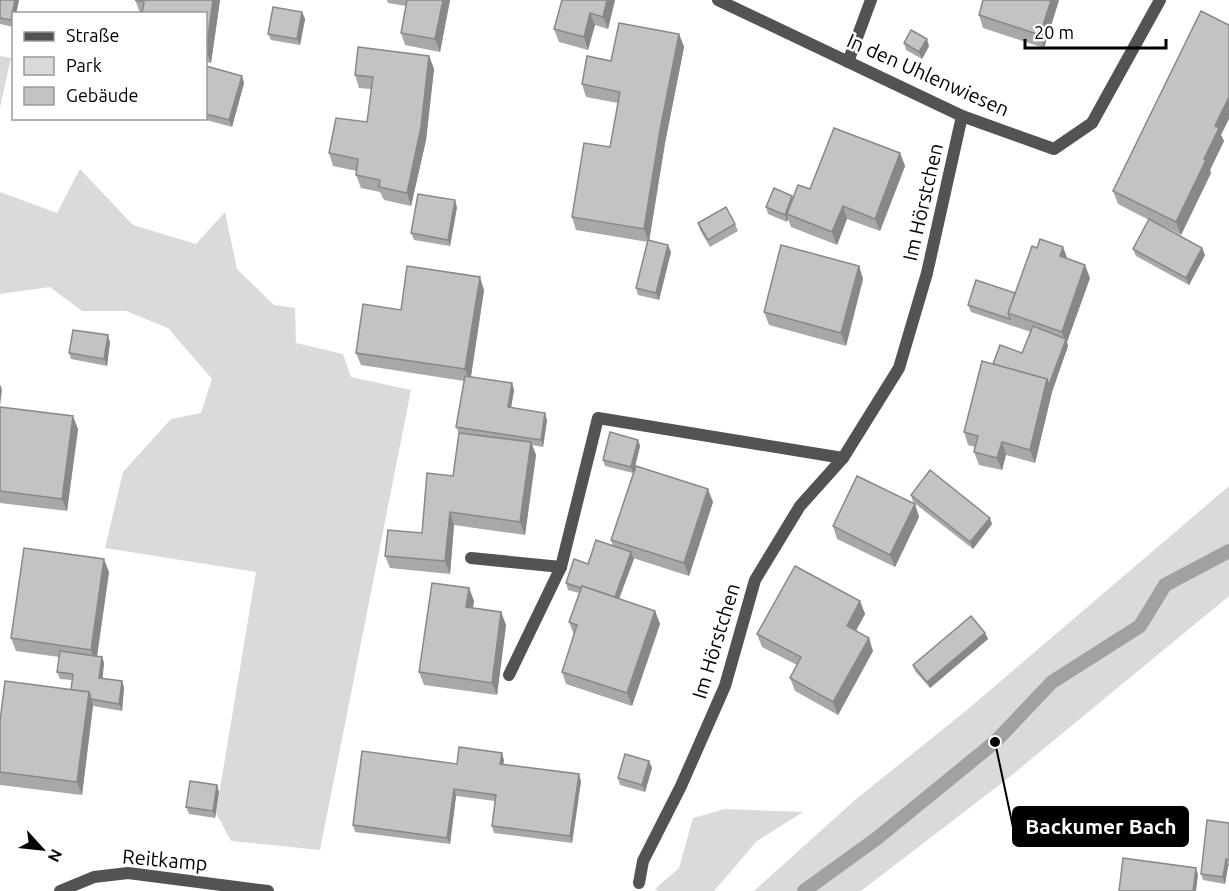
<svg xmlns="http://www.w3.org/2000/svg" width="1229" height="891" font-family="Ubuntu,sans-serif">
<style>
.green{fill:#dadada}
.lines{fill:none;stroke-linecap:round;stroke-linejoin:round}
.stream{stroke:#a1a1a1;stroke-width:14}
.lane{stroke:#535353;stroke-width:12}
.street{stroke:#535353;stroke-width:12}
.wall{fill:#a8a8a8}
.shaded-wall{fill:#888}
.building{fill:#c3c3c3;stroke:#888;stroke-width:1.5}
.labels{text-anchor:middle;stroke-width:5;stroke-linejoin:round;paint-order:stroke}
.street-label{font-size:20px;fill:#000;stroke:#fff}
.leader{fill:none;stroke:#000;stroke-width:2}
.callout-dot{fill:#000;stroke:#fff;stroke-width:2}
.callout{fill:#000;stroke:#000;stroke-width:2}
.callout-label{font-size:21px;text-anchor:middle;font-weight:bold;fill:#fff}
</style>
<rect width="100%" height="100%" fill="#fff"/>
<!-- green -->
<g class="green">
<polygon points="0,56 11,58 0,108"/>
<polygon points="80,169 133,225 196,244 225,212 237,269 274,305 295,308 296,343 343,354 351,377 411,390 320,850 231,841 216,813 256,572 105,548 123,472 171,419 201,413 212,379 168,328 126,311 82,311 50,287 0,294 0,192 57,213"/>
<polygon points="1229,486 1229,596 1007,779 861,891 754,891 855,800 968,709"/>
<polygon points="725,809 803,812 757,841 714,891 658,891 655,889 679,868 693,818"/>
</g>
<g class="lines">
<!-- stream -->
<polyline class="stream" points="804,891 876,839 995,742 1052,682 1140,626 1165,585 1229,551"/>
<!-- lane -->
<polyline class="lane" points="848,62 871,0"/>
<!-- street -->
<g class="street">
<polyline points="718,0 962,116 1054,149 1092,123 1160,0"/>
<polyline points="471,558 561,567"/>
<polyline points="509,675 561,567 598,418 843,458"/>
<polyline points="639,883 643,861 681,786 725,686 755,580 800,506 843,458 899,368 927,273 962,116"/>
<polyline points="60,891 94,877 128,873 268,891"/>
</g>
</g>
<!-- wall -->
<g class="wall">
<polygon points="0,0 19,0 16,14 14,14 13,27 0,24"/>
<polygon points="135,0 220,0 211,63 206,62 206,14 140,13"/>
<polygon points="387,0 450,0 440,52 405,45 401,33 406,6 388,3"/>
<polygon points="615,0 608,29 595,25 588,50 559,42 554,29"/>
<polygon points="983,0 1059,0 1044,48 983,28 979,15"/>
<polygon points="302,12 305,19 300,45 271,40 268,34"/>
<polygon points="679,34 684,47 665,143 649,240 671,252 659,300 638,295 636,288 648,242 576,230 572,217 610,147 618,103 586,97 582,84 611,61"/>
<polygon points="904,43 929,46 922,59 906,50"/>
<polygon points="429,56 434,69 426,140 411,206 384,200 380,192 361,188 356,175 357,171 333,166 329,153 367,122 371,89 359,88 355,75"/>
<polygon points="206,66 242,76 244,83 232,127 199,118 206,118"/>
<polygon points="1221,135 1224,141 1210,170 1211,173 1181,235 1151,220 1202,248 1205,255 1189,285 1136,256 1133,249 1149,220 1118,204 1113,191"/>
<polygon points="900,153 905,166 880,231 847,219 837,245 791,227 788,219 787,222 768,214 766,207 792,196 793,198 810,189"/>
<polygon points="457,207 450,246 414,240 411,233"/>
<polygon points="698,223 735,224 738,231 710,247 700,230"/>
<polygon points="1067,259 1090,278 1067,342 1068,346 1052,392 1035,463 1006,455 1002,470 979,465 974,452 975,447 968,445 964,432 1022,353 1031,332 971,312 968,305 1015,293"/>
<polygon points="859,266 863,279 846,346 769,325 764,312"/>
<polygon points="484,290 471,377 512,383 514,390 511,407 547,420 543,447 532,445 536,455 525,535 454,525 450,574 390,568 385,556 422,533 453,476 459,433 456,427 464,381 361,365 356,353 401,310"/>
<polygon points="110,342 107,366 71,359 69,353"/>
<polygon points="0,407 78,429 67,511 0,503"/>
<polygon points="638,440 640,446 634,472 713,502 689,576 633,558 619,599 655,611 660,624 632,706 566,684 562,672 574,635 569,622 579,593 568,590 566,583 613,546 611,540 633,473 605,466 603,460"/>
<polygon points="911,495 992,524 973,549 913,502"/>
<polygon points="915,504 919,517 895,567 837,539 833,526"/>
<polygon points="109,572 97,656 102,657 104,663 102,678 122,681 124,688 122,711 93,706 82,795 0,785 0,721 71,690 72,680 60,679 57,672 59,657 16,651 11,638"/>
<polygon points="469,588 474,601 473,608 501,612 506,625 497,695 424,685 419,672"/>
<polygon points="860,601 865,614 856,631 873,651 838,715 795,691 790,678 797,665 762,647 757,634"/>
<polygon points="985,633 988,639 930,688 915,671 913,665"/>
<polygon points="504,760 503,764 581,781 572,843 494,833 492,826 495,801 456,796 450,844 355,832 353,825 457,764"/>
<polygon points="649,761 652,768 645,792 620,785 618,778"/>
<polygon points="217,785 219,792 215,818 189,814 186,807"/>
<polygon points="1229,823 1229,866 1228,866 1225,884 1203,880 1201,874"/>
</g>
<!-- shaded-wall -->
<g class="shaded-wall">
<polygon points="15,0 19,0 16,14 14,14 13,27 11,20"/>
<polygon points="213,0 220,0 211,63 206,50"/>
<polygon points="443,0 450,0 440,52 435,39"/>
<polygon points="607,0 615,0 608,29 603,17"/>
<polygon points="1051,0 1059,0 1044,48 1040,35"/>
<polygon points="302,12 305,19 300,45 297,39"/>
<polygon points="590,13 595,25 588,50 584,37"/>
<polygon points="679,34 684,47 665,143 649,242 644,229 660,130"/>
<polygon points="927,39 929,46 922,59 919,52"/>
<polygon points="429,56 434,69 426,140 411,206 407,193"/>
<polygon points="242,76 244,83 232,127 229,120"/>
<polygon points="1229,97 1229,119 1221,135 1224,141 1210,170 1211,173 1181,235 1176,222 1204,159 1215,126"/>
<polygon points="900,153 905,166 880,231 875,219"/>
<polygon points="792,196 795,203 787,214 788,219 787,222 785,215"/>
<polygon points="455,200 457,207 450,246 448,240"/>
<polygon points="843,206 847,219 837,245 832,232"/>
<polygon points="668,245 671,252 659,300 656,293"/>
<polygon points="1063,247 1068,260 1060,256"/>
<polygon points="1202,248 1205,255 1189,285 1186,278"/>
<polygon points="1085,265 1090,278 1067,342 1068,346 1052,392 1035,463 1030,450 1047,379 1065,341 1062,332"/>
<polygon points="859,266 863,279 846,346 841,333"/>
<polygon points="480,277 484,290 470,382 465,369"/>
<polygon points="108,335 110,342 107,366 104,359"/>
<polygon points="512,383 514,390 510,414 508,407"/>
<polygon points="0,384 2,390 0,406"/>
<polygon points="545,413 547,420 543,447 541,440"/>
<polygon points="73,416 78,429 67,511 62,499"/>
<polygon points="638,440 640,446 633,474 631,467"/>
<polygon points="531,442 536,455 525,535 520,522"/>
<polygon points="1002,442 1006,455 1002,470 997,458"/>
<polygon points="708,489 713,502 689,576 684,563"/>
<polygon points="915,504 919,517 895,567 890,555"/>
<polygon points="450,512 454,525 450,574 445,561"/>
<polygon points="990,518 992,524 973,549 970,542"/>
<polygon points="631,552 634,559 616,607 614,600"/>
<polygon points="104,559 109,572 96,663 91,650"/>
<polygon points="469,588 474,601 471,620 466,607"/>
<polygon points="860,601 865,614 851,639 847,626"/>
<polygon points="655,611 660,624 632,706 627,693"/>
<polygon points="501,612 506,625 497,695 492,683"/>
<polygon points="985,633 988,639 930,688 927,682"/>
<polygon points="869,638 873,651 838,715 833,702"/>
<polygon points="102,657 104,663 102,685 99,678"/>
<polygon points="122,681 124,688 122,711 119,704"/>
<polygon points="89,692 93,705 82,795 77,782"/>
<polygon points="502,753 504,760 502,770 500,764"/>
<polygon points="649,761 652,768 645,792 642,785"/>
<polygon points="579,774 581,781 572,843 570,836"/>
<polygon points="217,785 219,792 215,818 213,811"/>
<polygon points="454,789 456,796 450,844 447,838"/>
<polygon points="1226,859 1228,866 1225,884 1223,877"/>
<polygon points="1196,868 1198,875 1196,891 1193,891"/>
</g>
<!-- building -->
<g class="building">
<polygon points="0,0 15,0 11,20 0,18"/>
<polygon points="135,0 213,0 206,50 206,14 142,14 144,2"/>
<polygon points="407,0 443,0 435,39 401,33"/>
<polygon points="562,0 607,0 603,17 590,13 584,37 554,29"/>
<polygon points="983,0 1051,0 1040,35 979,15"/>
<polygon points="273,7 302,12 297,39 268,34"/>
<polygon points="1201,11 1229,25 1229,97 1215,126 1219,128 1204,159 1206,160 1176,222 1113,191"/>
<polygon points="619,23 679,34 660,130 644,229 572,217 584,143 610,147 620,92 582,84 587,56 611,61"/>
<polygon points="911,30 927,39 919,52 904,43"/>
<polygon points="358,47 429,56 421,127 407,193 379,187 380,180 356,175 358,159 329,153 336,118 367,122 373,77 355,75"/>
<polygon points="206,66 242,76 229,120 206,114"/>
<polygon points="834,128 900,153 875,219 843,206 832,232 787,214 798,185 810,189"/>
<polygon points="774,188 792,196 785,215 766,207"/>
<polygon points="418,194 455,200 448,240 411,233"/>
<polygon points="726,207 735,224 708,240 698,223"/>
<polygon points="1149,219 1202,248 1186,278 1133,249"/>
<polygon points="1040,239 1063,247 1060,256 1085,265 1062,332 1008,313 1032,246 1037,248"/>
<polygon points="648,240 668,245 656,293 636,288"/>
<polygon points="781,245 859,266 841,333 764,312"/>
<polygon points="407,266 480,277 465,369 356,353 363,304 401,310"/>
<polygon points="976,280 1015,293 1008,313 1010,319 968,305"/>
<polygon points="1033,326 1066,339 1049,385 1047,379 993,364 1000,345 1022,353"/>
<polygon points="73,330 108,335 104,359 69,353"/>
<polygon points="982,361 1047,379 1030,450 1002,442 997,458 974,452 978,436 964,432"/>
<polygon points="465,376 512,383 508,407 545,413 541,440 456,427"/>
<polygon points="0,407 73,416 62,499 0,491"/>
<polygon points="610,432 638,440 631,467 603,460"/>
<polygon points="459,433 531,442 520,522 450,512 445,561 385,556 388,530 422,533 427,473 453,476"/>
<polygon points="636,466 708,489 684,563 611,540"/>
<polygon points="930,470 990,518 970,542 911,495"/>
<polygon points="857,476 915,504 890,555 833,526"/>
<polygon points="596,540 631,552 615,597 582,586 581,588 566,583 574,559 588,564"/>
<polygon points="24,548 104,559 91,650 11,638"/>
<polygon points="795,566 860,601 847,626 869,638 833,702 790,678 801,657 757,634"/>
<polygon points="432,583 469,588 466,607 501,612 492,683 419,672"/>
<polygon points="582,586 655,611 627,693 562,672 577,625 569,622"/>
<polygon points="971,616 985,633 927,682 913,665"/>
<polygon points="60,651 102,657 99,678 122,681 119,704 91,699 89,692 71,690 73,674 57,672"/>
<polygon points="5,681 89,692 77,782 0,772 0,721"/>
<polygon points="459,747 502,753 500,764 579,774 570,836 492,826 496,795 454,789 447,838 353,825 362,751 457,764"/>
<polygon points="625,754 649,761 642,785 618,778"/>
<polygon points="190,781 217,785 213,811 186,807"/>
<polygon points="1207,820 1229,823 1229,860 1226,859 1223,877 1201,874"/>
<polygon points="1123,858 1196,868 1193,891 1119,891"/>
</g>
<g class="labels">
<!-- street labels -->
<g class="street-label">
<text transform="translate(928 75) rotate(24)" y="7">In den Uhlenwiesen</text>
<text transform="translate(923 202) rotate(-77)" y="7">Im Hörstchen</text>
<text transform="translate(716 641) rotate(-73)" y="7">Im Hörstchen</text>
<text transform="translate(165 860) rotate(5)" y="7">Reitkamp</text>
</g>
</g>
<!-- callouts -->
<path class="leader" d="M995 742L1013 827"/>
<circle class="callout-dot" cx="995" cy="742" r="6"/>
<rect class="callout" x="1013" y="807" width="175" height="39" rx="6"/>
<g class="callout-label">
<text x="1101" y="834">Backumer Bach</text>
</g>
<!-- legend -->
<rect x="12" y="12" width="195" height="108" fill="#ffffff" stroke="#999999" stroke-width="1.5"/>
<rect x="24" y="32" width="30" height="9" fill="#535353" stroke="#999999" stroke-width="1.5"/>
<text x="66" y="42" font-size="18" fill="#000000">Straße</text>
<rect x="24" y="57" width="30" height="18" fill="#dadada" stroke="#999999" stroke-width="1.5"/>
<text x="66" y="72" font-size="18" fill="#000000">Park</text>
<rect x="24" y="87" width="30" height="18" fill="#c3c3c3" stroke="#999999" stroke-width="1.5"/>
<text x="66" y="102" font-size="18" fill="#000000">Gebäude</text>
<!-- north arrow -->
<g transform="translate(42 849) rotate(117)" stroke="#ffffff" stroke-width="4.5" paint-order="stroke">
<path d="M0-4.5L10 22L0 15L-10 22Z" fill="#000000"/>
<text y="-9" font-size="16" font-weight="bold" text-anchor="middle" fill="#000000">N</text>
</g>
<!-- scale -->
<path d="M1025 39v9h141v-9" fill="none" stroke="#000000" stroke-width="3"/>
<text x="1034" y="39" font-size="18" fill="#000000" stroke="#ffffff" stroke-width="4.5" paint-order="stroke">20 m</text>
</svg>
